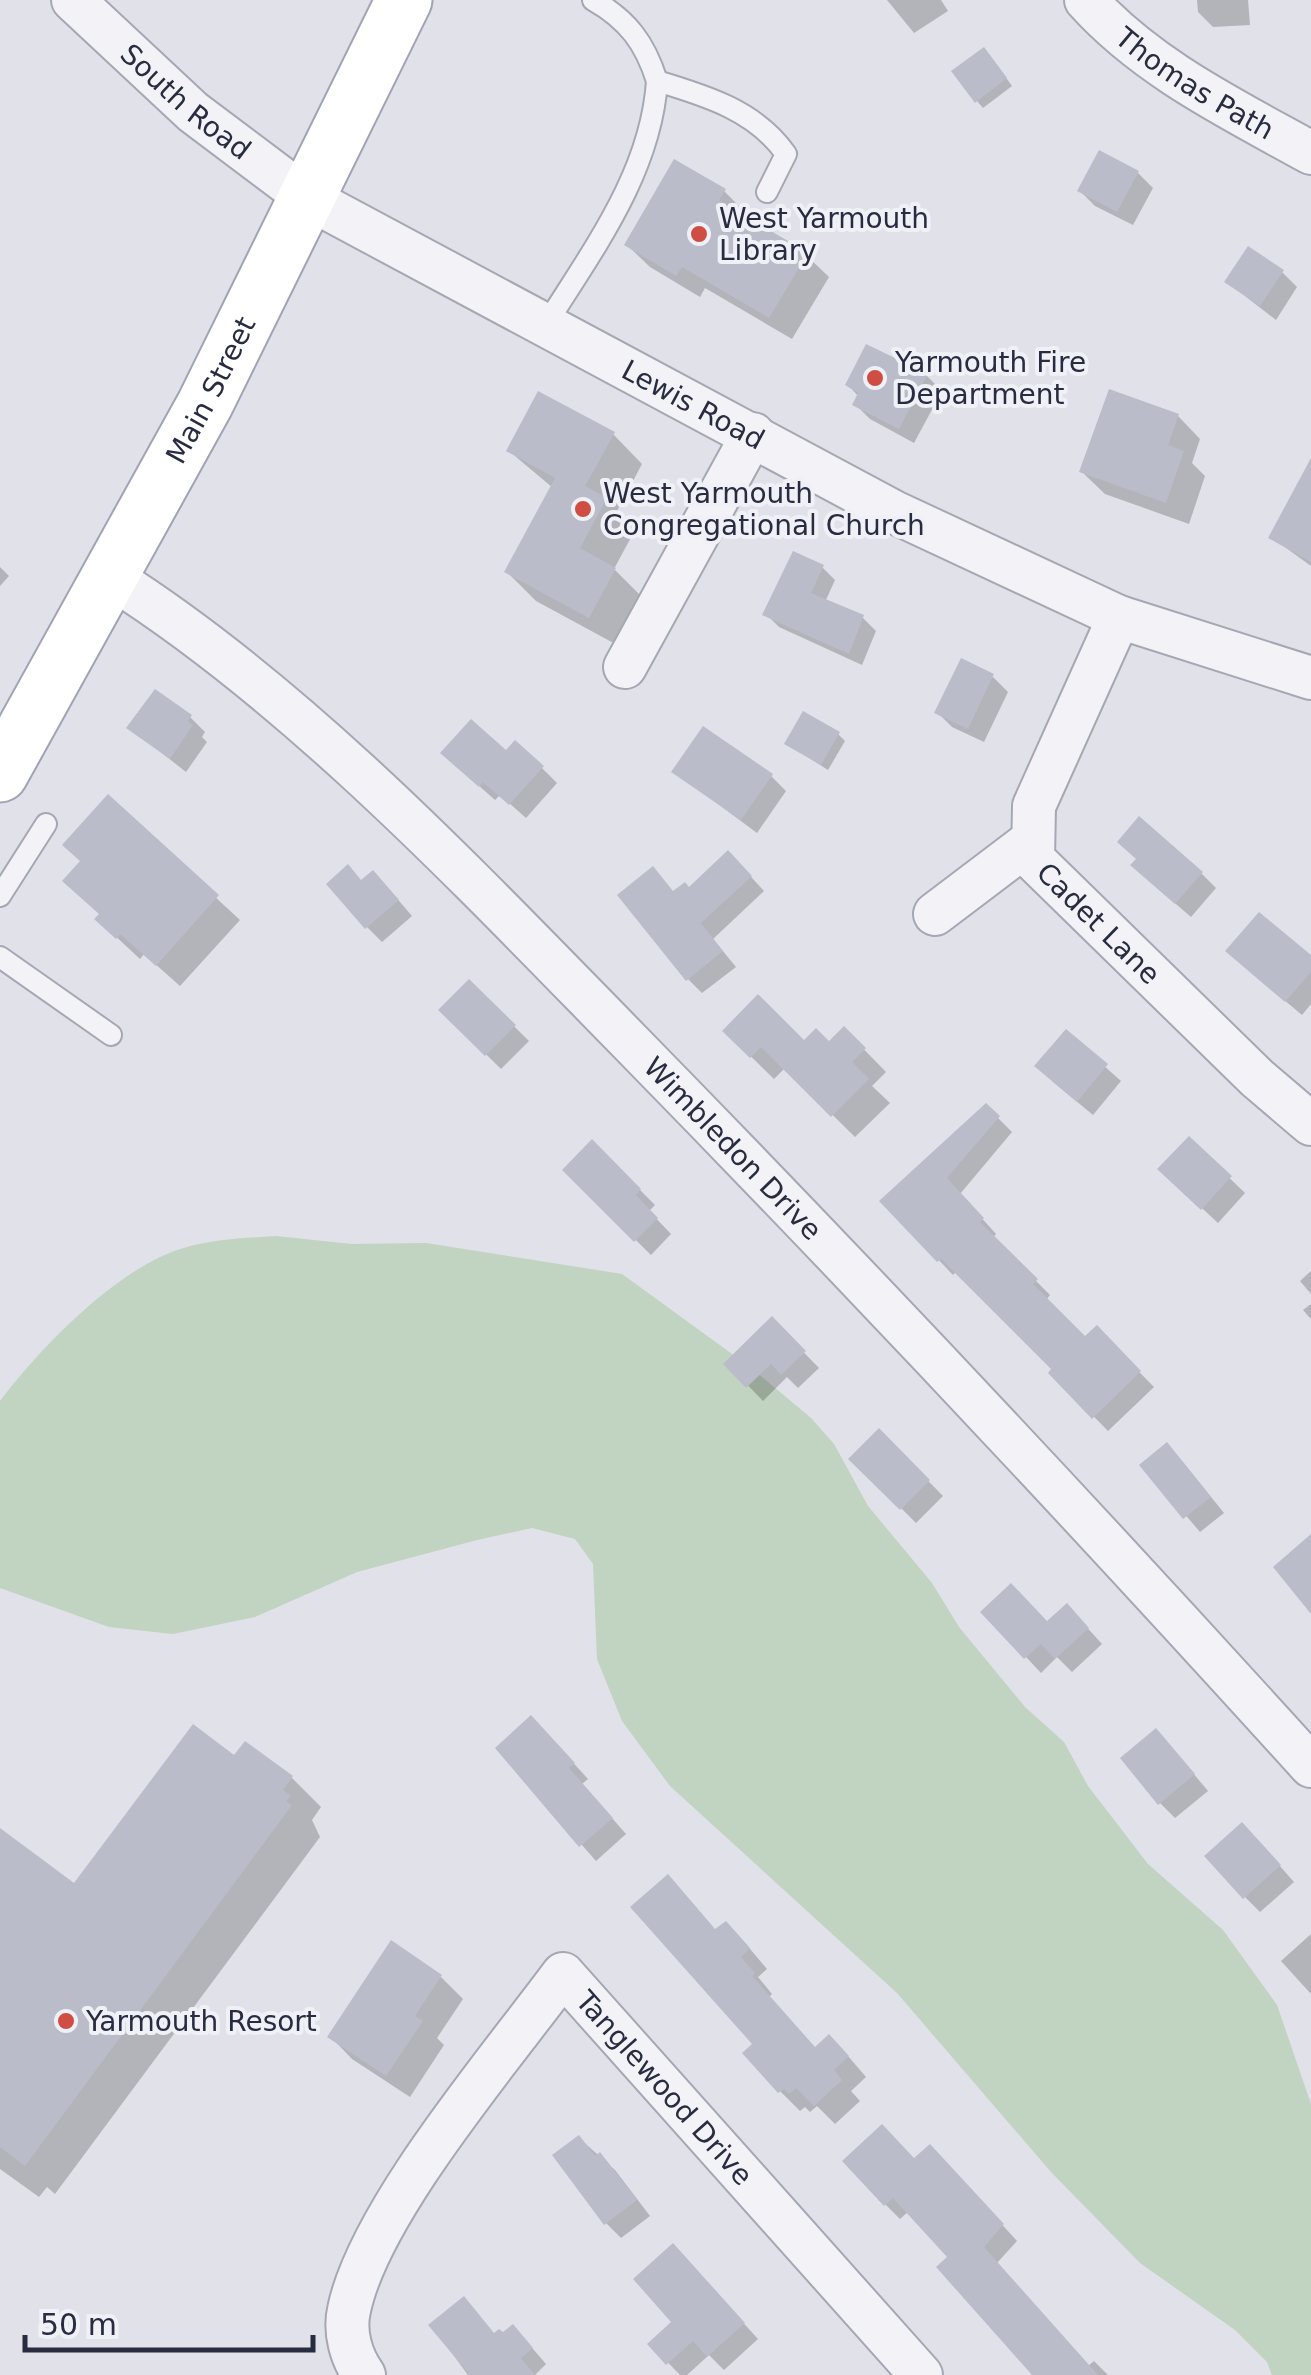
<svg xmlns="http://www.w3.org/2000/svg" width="1311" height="2375" font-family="'DejaVu Sans',sans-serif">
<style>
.green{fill:#c1d3c1}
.shadow{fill:#0003}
.building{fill:#babcc9}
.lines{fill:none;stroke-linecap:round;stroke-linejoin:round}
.lane-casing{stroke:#a5a7b3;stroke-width:24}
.street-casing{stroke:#a5a7b3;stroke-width:46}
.primary-casing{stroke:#9fa3b5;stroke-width:59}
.lane{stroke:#f3f3f7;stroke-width:20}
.street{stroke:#f3f3f7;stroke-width:42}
.primary{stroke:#fff;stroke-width:55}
.poi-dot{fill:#d04d43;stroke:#eff1f7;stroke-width:4}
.labels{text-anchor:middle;stroke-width:8;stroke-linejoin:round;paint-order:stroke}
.street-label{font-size:28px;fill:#282c41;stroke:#eff1f7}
.poi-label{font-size:28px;fill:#282c41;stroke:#eff1f7;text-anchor:start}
</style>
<rect width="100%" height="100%" fill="#e0e1e9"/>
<!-- green -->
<path class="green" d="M276,1236L352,1244L426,1243L622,1274L750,1367L811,1418L834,1444L868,1506L932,1583L959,1627L1025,1707L1064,1742L1088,1786L1148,1864L1223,1930L1277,2005L1311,2104V2375H1272L1267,2362L1235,2330L1140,2263L1051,2172L897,1993L670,1786L622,1721L597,1659L593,1564L575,1539L532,1528L477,1540L357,1572L255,1617L173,1634L109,1627L0,1588V1401C40,1348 119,1266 184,1248C213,1239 246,1238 276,1236Z"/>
<!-- shadow -->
<g class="shadow">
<polygon points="887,0 941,0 948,11 914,33"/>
<polygon points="1197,0 1248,0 1250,25 1213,27 1198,12"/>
<polygon points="991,57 1012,86 983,108 977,101"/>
<polygon points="1138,173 1153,188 1133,225 1095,206 1080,191"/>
<polygon points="724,191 747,214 744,218 806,255 829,277 792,339 705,288 700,297 650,267 627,245"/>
<polygon points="1282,272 1297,287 1276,320 1227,282"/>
<polygon points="927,376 942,391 914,443 870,419 855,404 859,397 848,385"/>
<polygon points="1178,416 1200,439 1192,463 1205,476 1189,524 1105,494 1082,472"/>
<polygon points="613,434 642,464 617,511 635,530 614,569 644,599 619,646 536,601 507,572 553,488 509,451"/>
<polygon points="1311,507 1311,566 1271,537"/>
<polygon points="0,567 9,576 0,586"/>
<polygon points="822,567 835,580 825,602 863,618 876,631 862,665 779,627 766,614"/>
<polygon points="993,677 1008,692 984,742 952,727 937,712"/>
<polygon points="190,717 205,732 202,737 207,742 186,772 130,728"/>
<polygon points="838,734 845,741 828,770 787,744"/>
<polygon points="506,754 542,768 557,783 526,818 500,795 495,800 459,768"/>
<polygon points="675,772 771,776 786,791 757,833"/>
<polygon points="108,798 240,920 180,986 144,954 140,959 97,919 101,915 83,862"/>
<polygon points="742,867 764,891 713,939 736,967 702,993 688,979 674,893"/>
<polygon points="1201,873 1216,888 1191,917 1148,880"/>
<polygon points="363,882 388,888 412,916 382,942 367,927"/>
<polygon points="1311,959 1311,1004 1302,1015 1244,966"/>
<polygon points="469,982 529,1041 501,1069 441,1010"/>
<polygon points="844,1029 886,1072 872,1086 890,1103 855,1137 785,1068 774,1079 725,1031 829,1044"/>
<polygon points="1066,1032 1121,1081 1093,1115 1052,1081"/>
<polygon points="986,1106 1012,1132 960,1194 996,1234 993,1238 1050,1295 1046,1300 1085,1340 1097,1329 1154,1387 1108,1431 1051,1373 1055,1369 957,1271 953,1275 883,1201"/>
<polygon points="1189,1139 1245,1193 1218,1223 1176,1184"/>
<polygon points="592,1142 655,1205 649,1211 671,1234 651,1255 565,1170"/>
<polygon points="1311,1271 1311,1294 1300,1281"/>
<polygon points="1311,1304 1311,1319 1303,1310"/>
<polygon points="772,1320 819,1368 798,1388 787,1377 763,1401 727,1364"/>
<polygon points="879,1431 943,1496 916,1523 852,1459"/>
<polygon points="1182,1461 1224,1513 1200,1532 1143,1465"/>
<polygon points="984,1612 1048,1624 1082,1622 1102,1644 1072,1672 1057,1657 1041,1673"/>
<polygon points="546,1733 588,1779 582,1784 626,1834 596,1861 498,1749"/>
<polygon points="246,1744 292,1778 321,1807 312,1820 320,1837 55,2194 47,2187 39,2197 0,2169 0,1831 75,1887 235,1758"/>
<polygon points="1171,1747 1208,1791 1175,1818 1160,1803"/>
<polygon points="1257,1840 1294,1882 1260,1912 1245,1897"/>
<polygon points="717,1931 745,1943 767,1969 758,1977 772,1994 769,1997 816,2049 848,2056 866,2077 851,2091 860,2101 835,2124 817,2106 810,2112 805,2107 800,2111 780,2091 756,2044"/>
<polygon points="1311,1934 1311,1994 1281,1961"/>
<polygon points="441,1977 463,1999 437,2038 444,2045 410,2097 352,2059 330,2036"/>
<polygon points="579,2138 615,2170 650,2216 621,2238 606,2223"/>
<polygon points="914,2161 945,2162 1017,2241 997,2263 1088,2366 1094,2361 1108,2375 1035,2375 951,2257 909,2211 900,2219 885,2204"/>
<polygon points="687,2261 758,2339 724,2370 709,2355 687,2375 680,2375 650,2344 675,2322"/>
<polygon points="432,2326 527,2342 546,2364 535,2375 468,2375"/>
</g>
<!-- building -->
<g class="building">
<polygon points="984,47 1007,78 975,103 951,71"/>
<polygon points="1099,150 1139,171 1117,212 1077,191"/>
<polygon points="674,159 726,189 719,200 808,253 769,318 682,267 676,276 624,245"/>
<polygon points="1248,246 1284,270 1260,306 1224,282"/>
<polygon points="866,344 928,374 899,429 852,405 858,393 845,385"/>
<polygon points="1109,389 1179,414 1168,445 1184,451 1166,503 1079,472"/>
<polygon points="538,391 615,432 585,486 607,498 580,548 616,568 589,618 504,572 555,478 506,451"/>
<polygon points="1311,458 1311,562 1268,538"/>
<polygon points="793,551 824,565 811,593 864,615 849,654 762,615"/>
<polygon points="961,658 994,674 968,729 934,713"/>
<polygon points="155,689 192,715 188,721 193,725 170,759 126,728"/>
<polygon points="803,711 840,732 821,765 784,744"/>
<polygon points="471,719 506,750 515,740 544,766 509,805 483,782 479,787 440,753"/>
<polygon points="703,726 773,774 741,820 671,772"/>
<polygon points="108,794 219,895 156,966 120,934 116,939 94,919 99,914 62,881 80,861 62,845"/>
<polygon points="1139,816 1203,872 1175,904 1130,865 1136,859 1117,842"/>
<polygon points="728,850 752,876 701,923 723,951 686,981 617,895 653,866 673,891 685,882 689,887"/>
<polygon points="348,864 361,880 373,870 399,900 365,929 326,884"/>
<polygon points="1259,912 1311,955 1311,972 1285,1002 1225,951"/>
<polygon points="469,979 516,1025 485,1056 438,1010"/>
<polygon points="758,994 804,1040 816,1028 829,1041 844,1026 866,1048 852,1062 869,1079 831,1117 761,1047 750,1058 722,1031"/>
<polygon points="1066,1029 1108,1064 1077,1102 1034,1066"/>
<polygon points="986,1103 1000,1116 947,1178 984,1218 980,1222 1038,1279 1033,1284 1085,1336 1097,1325 1141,1371 1092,1419 1048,1373 1051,1369 941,1259 937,1262 879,1201"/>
<polygon points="1189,1136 1232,1176 1201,1210 1157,1169"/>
<polygon points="592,1139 641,1189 636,1195 658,1218 634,1242 562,1170"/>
<polygon points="772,1316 806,1351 781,1375 771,1364 746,1388 723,1364"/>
<polygon points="879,1428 930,1480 900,1510 848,1459"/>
<polygon points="1167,1442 1211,1497 1183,1519 1139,1465"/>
<polygon points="1311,1534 1311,1614 1273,1567"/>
<polygon points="1011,1583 1047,1621 1067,1603 1089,1628 1055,1659 1041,1644 1024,1659 980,1612"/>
<polygon points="531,1715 575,1763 569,1768 613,1818 579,1847 495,1748"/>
<polygon points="193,1724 234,1755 245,1741 293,1776 283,1790 291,1796 286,1801 292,1805 25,2166 0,2147 0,1828 74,1883"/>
<polygon points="1156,1728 1195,1774 1158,1805 1120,1758"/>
<polygon points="1242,1822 1281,1865 1243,1899 1204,1856"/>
<polygon points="668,1874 715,1929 726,1921 750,1948 741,1957 755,1973 752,1976 815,2047 829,2034 849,2056 834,2070 842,2080 814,2106 796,2088 789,2094 784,2089 778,2093 742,2053 752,2044 630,1907"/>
<polygon points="391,1940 442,1975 415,2016 423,2021 386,2076 327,2037"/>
<polygon points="882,2124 914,2158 930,2144 1004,2224 984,2247 1098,2375 1032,2375 936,2267 947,2257 893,2198 884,2206 842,2161"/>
<polygon points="579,2135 595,2156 600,2152 637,2200 604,2225 552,2155"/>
<polygon points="673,2243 745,2323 707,2357 693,2341 666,2365 647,2344 671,2322 633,2279"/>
<polygon points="464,2296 494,2333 499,2329 503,2332 513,2324 533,2348 521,2358 535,2375 470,2375 428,2325"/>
</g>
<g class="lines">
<defs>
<g id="lane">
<path d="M593,0C628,20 645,43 657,81"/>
<path d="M547,323C594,248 651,172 657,81C707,96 756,111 786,154L767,192"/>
<polyline points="0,896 46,824"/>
<polyline points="0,957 111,1035"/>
</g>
<g id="street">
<path id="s1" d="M73,0L193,112L306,197L894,512L1119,617L1311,678"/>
<path id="s2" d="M1086,0C1147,68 1232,109 1311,153"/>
<path id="s3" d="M112,578C300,697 474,883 630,1042C862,1279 1089,1521 1311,1766"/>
<path id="s4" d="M1119,617L1034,806L1033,859L1257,1078L1311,1124"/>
<polyline points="625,667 753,434"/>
<polyline points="935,914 1030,842"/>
<path id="s5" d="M364,2375C351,2357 344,2332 349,2310C369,2212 501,2058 563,1974L921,2375"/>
</g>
<g id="primary">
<path id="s6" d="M0,774L205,404L404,0"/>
</g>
</defs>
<!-- lane casing -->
<use href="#lane" class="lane-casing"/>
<!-- street casing -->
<use href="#street" class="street-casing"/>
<!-- primary casing -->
<use href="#primary" class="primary-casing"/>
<!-- lane -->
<use href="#lane" class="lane"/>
<!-- street -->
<use href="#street" class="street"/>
<!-- primary -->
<use href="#primary" class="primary"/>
</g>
<!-- markers -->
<g class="poi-dot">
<circle cx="699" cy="234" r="10"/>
<circle cx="875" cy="378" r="10"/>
<circle cx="583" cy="509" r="10"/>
<circle cx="66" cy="2021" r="10"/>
</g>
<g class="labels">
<!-- street labels -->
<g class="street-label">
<text dy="10" stroke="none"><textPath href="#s2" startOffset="138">Thomas Path</textPath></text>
<text dy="10" stroke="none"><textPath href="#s1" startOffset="152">South Road</textPath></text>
<text dy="10" stroke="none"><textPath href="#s6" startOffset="438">Main Street</textPath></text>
<text dy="10" stroke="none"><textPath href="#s1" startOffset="745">Lewis Road</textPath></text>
<text dy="10" stroke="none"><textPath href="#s4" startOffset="352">Cadet Lane</textPath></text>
<text dy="10" stroke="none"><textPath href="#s3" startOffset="845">Wimbledon Drive</textPath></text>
<text dy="10" stroke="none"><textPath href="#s5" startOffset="622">Tanglewood Drive</textPath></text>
</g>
<!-- poi labels -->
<g class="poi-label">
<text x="719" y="228">West Yarmouth<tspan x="719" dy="32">Library</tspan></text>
<text x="895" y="372">Yarmouth Fire<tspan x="895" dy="32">Department</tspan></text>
<text x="603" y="503">West Yarmouth<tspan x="603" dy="32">Congregational Church</tspan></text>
<text x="86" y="2031">Yarmouth Resort</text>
</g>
</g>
<!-- scale -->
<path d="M25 2335v15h288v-15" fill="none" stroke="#282c41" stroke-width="5"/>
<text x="40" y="2335" font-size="30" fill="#282c41" stroke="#eff1f7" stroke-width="8" paint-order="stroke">50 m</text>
</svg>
